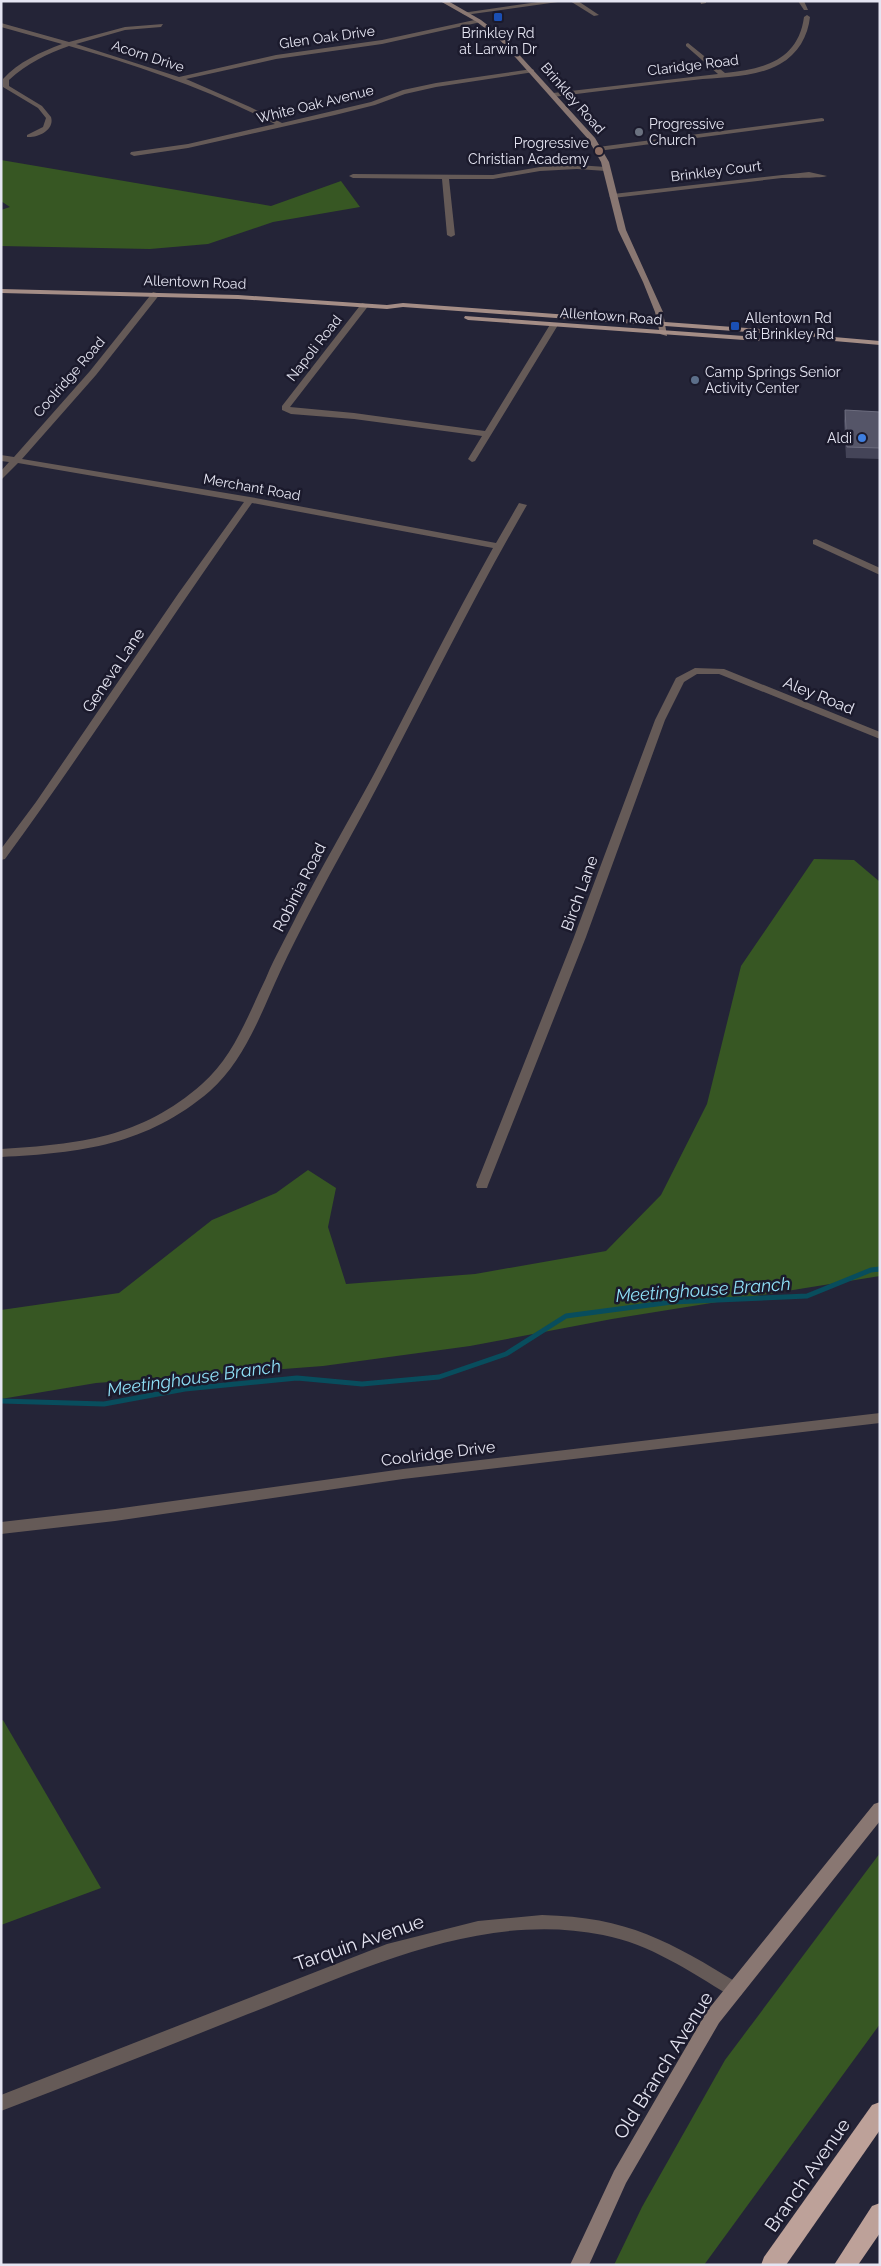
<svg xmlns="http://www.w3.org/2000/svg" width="881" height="2266" font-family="Raleway,sans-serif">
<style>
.green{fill:#375723}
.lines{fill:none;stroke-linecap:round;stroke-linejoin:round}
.stream{stroke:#084d5d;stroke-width:5}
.minor{fill:#655a57;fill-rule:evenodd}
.secondary{fill:#897772;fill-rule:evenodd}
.primary{fill:#a48d86;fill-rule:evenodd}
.motorway{fill:#bda199;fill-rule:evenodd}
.wall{fill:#444458}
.building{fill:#555568;stroke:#6c6c7e}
.transit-dot{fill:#1a4fb4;stroke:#1b1a2c;stroke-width:2}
.worship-dot{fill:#6b7280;stroke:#1b1a2c;stroke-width:2}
.education-dot{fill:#8d6e63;stroke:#1b1a2c;stroke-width:2}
.service-dot{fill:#5c6f8a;stroke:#1b1a2c;stroke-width:2}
.shop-dot{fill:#3f7fe0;stroke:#1b1a2c;stroke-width:2}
.labels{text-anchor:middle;stroke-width:5;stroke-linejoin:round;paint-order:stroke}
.far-poi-label{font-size:14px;fill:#e5e5f2;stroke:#1b1a2c;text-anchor:start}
.far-street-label{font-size:14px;fill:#e5e5f2;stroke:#1b1a2c}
.street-label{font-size:16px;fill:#e5e5f2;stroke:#1b1a2c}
.water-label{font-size:18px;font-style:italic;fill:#8edff6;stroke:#1b1a2c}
.near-street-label{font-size:19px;fill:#e5e5f2;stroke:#1b1a2c}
</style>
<rect width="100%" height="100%" fill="#242437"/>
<!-- green -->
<g class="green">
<polygon points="1,160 271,206 341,181 360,207 273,222 208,244 150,249 1,246 1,210 10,207 1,201"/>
<polygon points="814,859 854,860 880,882 880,1276 612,1319 470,1346 323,1366 96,1383 1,1399 1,1310 119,1293 212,1220 276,1193 308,1170 336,1188 328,1227 346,1284 475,1274 606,1251 661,1195 707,1104 741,966"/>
<polygon points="3,1720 101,1888 1,1925 1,1721"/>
<polygon points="880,1853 880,2024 704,2265 614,2265 642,2207 725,2060"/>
</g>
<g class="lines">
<!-- stream -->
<polyline class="stream" points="1,1401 104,1404 185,1389 297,1378 362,1384 439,1377 506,1354 566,1316 672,1302 807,1296 871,1270 880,1269"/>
<!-- minor -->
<g class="minor">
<polygon points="545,1 565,1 465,15 462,13"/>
<polygon points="570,1 578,1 599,15 594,16"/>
<polygon points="700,1 706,1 706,3 701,4"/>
<polygon points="798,1 804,1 808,10 804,10"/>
<path d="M807,15L810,17C808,36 798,54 780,64C755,78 723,77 694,80C647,85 600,91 553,97L550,95L553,93L718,74L686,46V44L688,43L725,73C763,69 798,61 804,17Z"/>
<path d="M479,19L481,22L382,44L276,59L186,79L250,107L282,123L371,102L403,90L436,83L532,69L534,70V72L436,87L405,94L375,105L335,115L188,148L134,156L130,154L131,152L188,144L275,124C209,90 140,66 69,46C47,54 27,63 9,80V86L42,106L51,117C55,130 38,138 27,137V135L43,127L46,118L38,108L3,87V79C18,62 41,52 62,44L1,27V23L69,42L125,27L163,24L161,27L125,30L76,44L179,77L276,55L382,40Z"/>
<polygon points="822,118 824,119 824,121 598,151 594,149 598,147"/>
<polygon points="577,165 606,167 610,169 606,171 577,169 540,171 493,179 449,179 455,235 451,237 447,235 442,179 353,178 349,176 353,174 493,175 540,167"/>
<path d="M809,172L827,176C823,178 790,178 782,178L613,198L609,196L613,194Z"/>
<path d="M153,292L160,294L96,375L22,459L250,497L496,543L519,503L527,505C476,593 431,684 384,774C361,819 335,863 312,908C301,929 290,950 280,972C261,1013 245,1060 210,1091C147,1145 81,1153 1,1157V1149C79,1144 141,1138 202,1084C234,1056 248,1015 266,978C275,956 287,936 297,915C321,868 348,822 373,776C413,700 451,623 493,548L252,503C168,621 90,743 5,859L1,860V849L36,802L178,594L244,502L18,463L1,480V471L9,462L1,461V455L14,457L90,371Z"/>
<polygon points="362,303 369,305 290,407 354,413 485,431 551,323 558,325 475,461 472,462 468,459 482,436 354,419 291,414 282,410 282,406"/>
<polygon points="816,539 880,568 880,575 813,544 813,540"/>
<polygon points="695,668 724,669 880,732 880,739 719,674 697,674 684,682 665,720 586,937 488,1185 487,1188 477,1188 476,1185 574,937 655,720 676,678"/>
<polygon points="880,1413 880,1423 403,1479 115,1521 1,1534 1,1522 115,1509 403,1469"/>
<path d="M542,1915C628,1917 669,1941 741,1985L744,1990L741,1995L735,1998L729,1995C689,1971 650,1944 603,1935C481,1910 359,1971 248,2014C166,2047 84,2079 1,2111V2095L387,1944L478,1921Z"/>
</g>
<!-- secondary -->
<g class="secondary">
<polygon points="440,1 448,1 481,20 503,37 595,138 609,162 626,230 663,312 667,336 660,334 655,312 643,282 618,230 601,162 588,139 499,39 477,22"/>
<polygon points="880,1802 880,1821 719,2023 626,2183 589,2265 570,2265 614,2171 707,2011 874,1804"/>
</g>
<!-- primary -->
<g class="primary">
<polygon points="1,289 238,295 387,305 403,303 817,333 834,337 880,341 880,345 834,341 817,337 403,307 387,309 238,299 1,293"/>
<polygon points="465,316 758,337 762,339 758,341 468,320 464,318"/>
</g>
<!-- motorway -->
<g class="motorway">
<polygon points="880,2102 880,2130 786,2265 761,2265 764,2257 872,2105"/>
<polygon points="880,2203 880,2233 858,2265 834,2265 872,2206"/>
</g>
</g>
<!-- wall -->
<polygon class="wall" points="845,410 880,412 880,459 846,458 844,421"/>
<!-- building -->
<polygon class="building" points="845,410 880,412 880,448 847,447"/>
<!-- markers -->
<g class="transit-dot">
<rect x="493" y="12" width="10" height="10" rx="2.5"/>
<rect x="730" y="321" width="10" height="10" rx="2.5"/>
</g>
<circle class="worship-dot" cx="639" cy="132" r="5"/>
<circle class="education-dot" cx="599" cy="151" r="5"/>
<circle class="service-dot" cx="695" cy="380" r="5"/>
<circle class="shop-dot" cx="862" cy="438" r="5"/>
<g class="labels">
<!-- far-poi labels -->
<g class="far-poi-label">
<text x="498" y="38" text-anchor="middle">Brinkley Rd<tspan x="498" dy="16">at Larwin Dr</tspan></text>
<text x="649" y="129">Progressive<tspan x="649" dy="16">Church</tspan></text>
<text x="589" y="148" text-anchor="end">Progressive<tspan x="589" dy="16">Christian Academy</tspan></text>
<text x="745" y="323">Allentown Rd<tspan x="745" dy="16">at Brinkley Rd</tspan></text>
<text x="705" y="377">Camp Springs Senior<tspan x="705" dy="16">Activity Center</tspan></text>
<text x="852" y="443" text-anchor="end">Aldi</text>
</g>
<!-- far-street labels -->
<g class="far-street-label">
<text transform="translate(327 37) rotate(-8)" y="5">Glen Oak Drive</text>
<text transform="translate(148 56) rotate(18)" y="5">Acorn Drive</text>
<text transform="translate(693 65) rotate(-7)" y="5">Claridge Road</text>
<text transform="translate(573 98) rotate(49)" y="5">Brinkley Road</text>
<text transform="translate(315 104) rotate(-14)" y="5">White Oak Avenue</text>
<text transform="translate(716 171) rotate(-7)" y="5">Brinkley Court</text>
<text transform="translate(195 282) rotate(2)" y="5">Allentown Road</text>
<text transform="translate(611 316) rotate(4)" y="5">Allentown Road</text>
<text transform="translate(314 348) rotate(-52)" y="5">Napoli Road</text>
<text transform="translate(69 377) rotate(-49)" y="5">Coolridge Road</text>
<text transform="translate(252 487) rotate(10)" y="5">Merchant Road</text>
</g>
<!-- street labels -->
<g class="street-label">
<text transform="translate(113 670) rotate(-56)" y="6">Geneva Lane</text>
<text transform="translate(819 695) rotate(22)" y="6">Aley Road</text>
<text transform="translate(299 887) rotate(-63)" y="6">Robinia Road</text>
<text transform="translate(579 893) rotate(-70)" y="6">Birch Lane</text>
<text transform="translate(438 1453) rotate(-7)" y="6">Coolridge Drive</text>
</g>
<!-- water labels -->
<g class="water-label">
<text transform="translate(703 1290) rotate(-4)" y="6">Meetinghouse Branch</text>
<text transform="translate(194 1378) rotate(-8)" y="6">Meetinghouse Branch</text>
</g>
<!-- near-street labels -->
<g class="near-street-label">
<text transform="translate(359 1942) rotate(-19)" y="7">Tarquin Avenue</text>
<text transform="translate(663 2065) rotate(-58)" y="7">Old Branch Avenue</text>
<text transform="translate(807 2175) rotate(-55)" y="7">Branch Avenue</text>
</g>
</g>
<!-- border -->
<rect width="881" height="2266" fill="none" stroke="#e5e5f2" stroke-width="5"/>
</svg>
